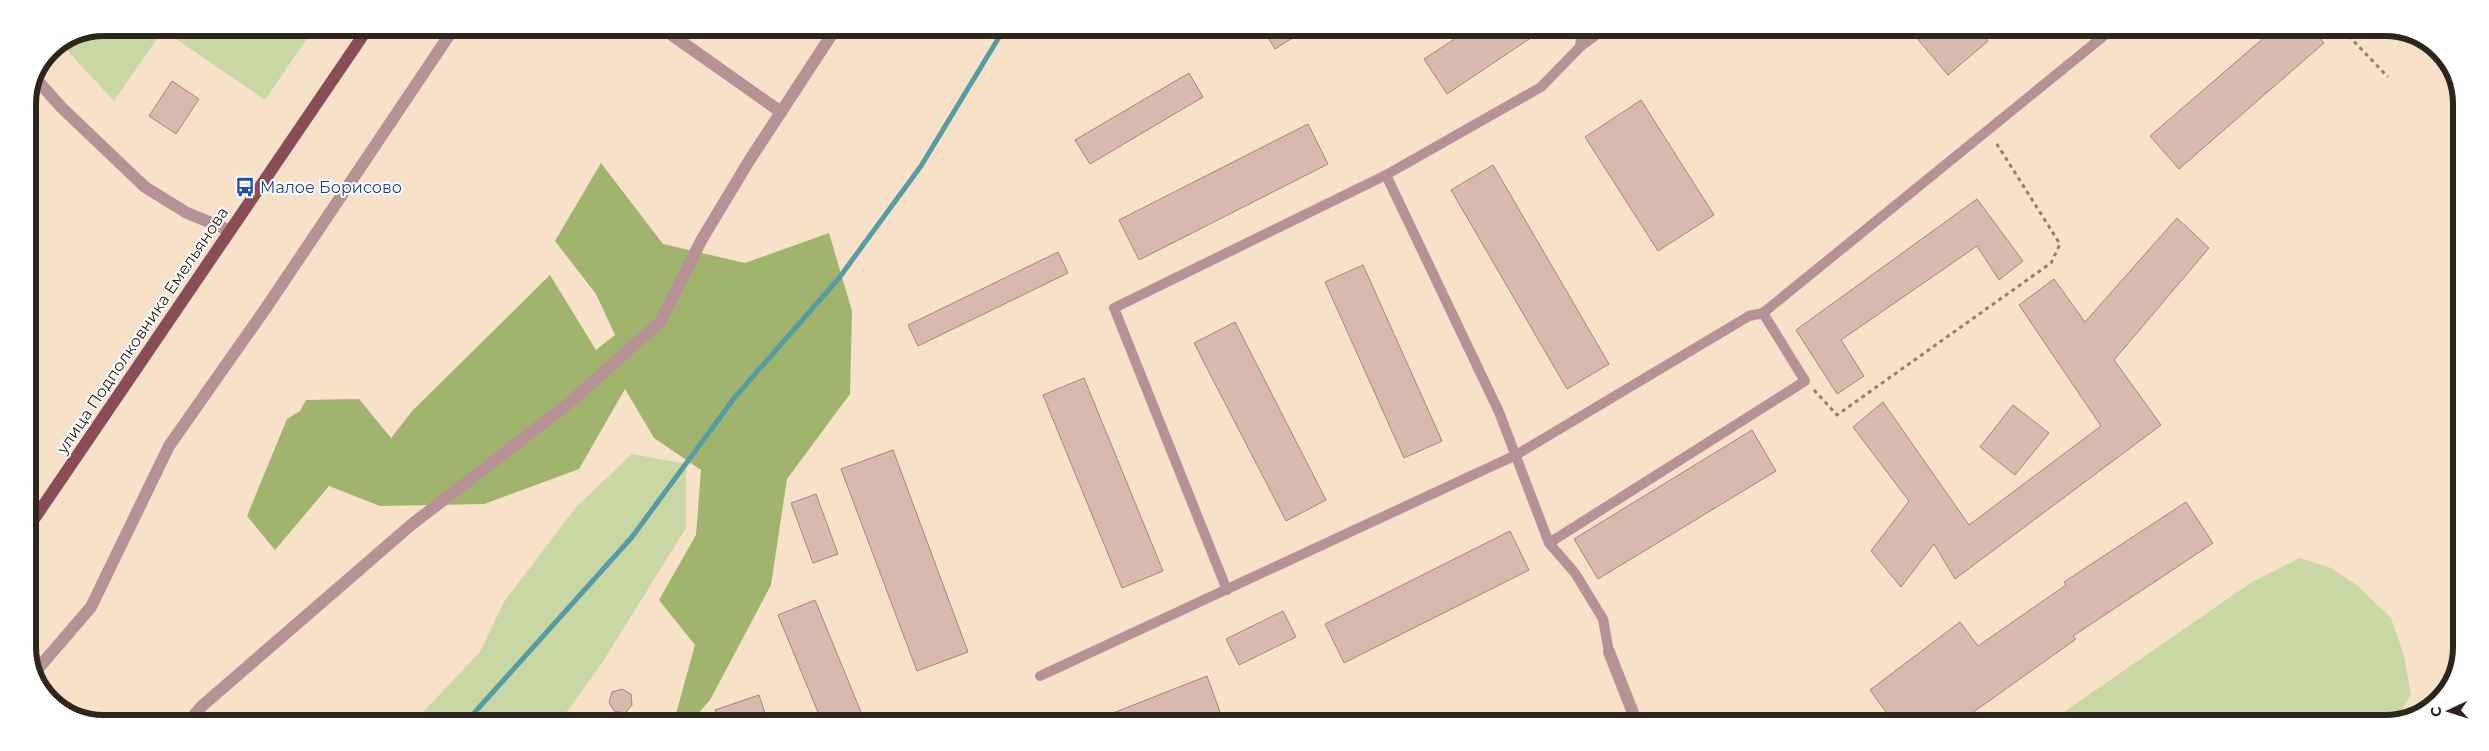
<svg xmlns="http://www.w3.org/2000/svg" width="2489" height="751" font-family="Montserrat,sans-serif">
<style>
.green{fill:#c8d7a4}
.forest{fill:#a1b46e}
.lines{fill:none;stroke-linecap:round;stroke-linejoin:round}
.stream{stroke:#579ca3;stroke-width:5}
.building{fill:#d9b9ad;stroke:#a3867a}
.path{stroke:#8f8170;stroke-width:3;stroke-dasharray:4 4;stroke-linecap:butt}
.service{stroke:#b69297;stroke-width:10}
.minor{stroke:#b69297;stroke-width:12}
.tertiary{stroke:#b69297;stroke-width:12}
.primary{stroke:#894d58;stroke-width:12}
.labels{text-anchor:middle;stroke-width:4;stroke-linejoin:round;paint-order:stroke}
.transit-label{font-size:16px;fill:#164399;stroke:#fff;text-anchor:start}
.street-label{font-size:16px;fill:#2e261d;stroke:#fff}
.rim{fill:none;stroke:#2e261d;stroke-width:6}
</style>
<rect width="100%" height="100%" fill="#f7e1c9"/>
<!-- green -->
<g class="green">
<polygon points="104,28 314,28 265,100 163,30 114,101 62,45"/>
<polygon points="632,454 686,464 686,528 600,666 560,721 396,721 423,712 480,652 504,602 576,507"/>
<polygon points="2300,558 2331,568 2358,586 2391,618 2404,656 2411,695 2395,720 2385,723 2048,723 2252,582"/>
</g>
<!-- forest -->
<polygon class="forest" points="601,163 663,244 745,263 829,233 852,311 850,394 787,479 771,585 710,700 691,722 674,721 695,645 659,600 696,535 701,470 654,438 625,389 579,469 484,504 380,506 329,486 275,550 247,516 287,419 300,411 306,400 359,399 391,438 413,410 550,275 596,350 615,335 596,294 555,241"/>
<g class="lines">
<!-- stream -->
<polyline class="stream" points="467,721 632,537 735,397 839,278 921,166 1004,29"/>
</g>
<!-- building -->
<g class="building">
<polygon points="1263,29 1307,29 1275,49"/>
<polygon points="1470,29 1544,29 1447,94 1424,59"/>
<polygon points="1910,30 1979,30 1988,41 1948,75"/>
<polygon points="2273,30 2313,30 2324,43 2179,169 2150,136"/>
<polygon points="1189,73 1203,97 1090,164 1075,140"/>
<polygon points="172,81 199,99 176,134 149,116"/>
<polygon points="1641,100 1714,215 1658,251 1585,137"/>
<polygon points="1308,124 1328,164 1139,260 1119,220"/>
<polygon points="1493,165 1609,364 1567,389 1451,190"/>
<polygon points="1977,199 2023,261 1999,280 1977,246 1841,340 1864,376 1837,394 1796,330"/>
<polygon points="2177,218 2209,248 2114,360 2161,425 1955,579 1934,544 1901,587 1871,551 1909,501 1853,427 1883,402 1969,525 2101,426 2019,305 2054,279 2085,322"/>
<polygon points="1058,252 1068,273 918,346 908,325"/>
<polygon points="1363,265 1442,441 1404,458 1325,282"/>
<polygon points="1235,322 1326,500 1286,521 1194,343"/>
<polygon points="1084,378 1163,571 1122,588 1043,395"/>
<polygon points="2013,405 2049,433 2015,475 1980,447"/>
<polygon points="1752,430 1776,471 1598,579 1574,539"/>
<polygon points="893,450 968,652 917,671 841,469"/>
<polygon points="816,494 838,554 813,563 791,503"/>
<polygon points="2186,502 2213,543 2073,636 2076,639 1958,723 1870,723 1886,712 1870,690 1960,622 1978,646 2066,585 2064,582"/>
<polygon points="1510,531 1529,570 1344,663 1325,624"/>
<polygon points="815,600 865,722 822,722 778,615"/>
<polygon points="1283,611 1296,637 1239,665 1226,639"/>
<polygon points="1207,676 1220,712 1194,722 1090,722"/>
<polygon points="622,689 631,694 632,705 625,713 614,711 609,702 612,692"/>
<polygon points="759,695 768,722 719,722 715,710"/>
</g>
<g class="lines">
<!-- path -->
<g class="path">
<polyline points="2343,30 2388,77"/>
<polyline points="1814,390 1837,415 2051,263 2060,244 1995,141"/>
</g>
<!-- service -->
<g class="service">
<polyline points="1582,29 1580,47 1541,87 1386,175 1499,412 1549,543 1575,573 1603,619 1609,652"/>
<polyline points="1580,47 1604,29"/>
<polyline points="1763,313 2111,30"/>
<polyline points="1227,590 1114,308 1386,175"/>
<polyline points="1040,676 1516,455 1749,316 1763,313 1805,381 1549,543"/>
</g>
<!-- minor -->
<g class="minor">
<polyline points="662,28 781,112"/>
<polyline points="1609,652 1637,723"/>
<polyline points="36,671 91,607 169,446 268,305 454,28"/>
<polyline points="189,721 202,706 411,525 568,404 660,322 702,239 749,161 836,28"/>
</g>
<!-- tertiary -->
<polyline class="tertiary" points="37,80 62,108 145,187 187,213 229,230"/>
<!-- primary -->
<polyline class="primary" points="28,528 368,28"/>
</g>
<!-- icons -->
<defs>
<symbol id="bus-bare" viewBox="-9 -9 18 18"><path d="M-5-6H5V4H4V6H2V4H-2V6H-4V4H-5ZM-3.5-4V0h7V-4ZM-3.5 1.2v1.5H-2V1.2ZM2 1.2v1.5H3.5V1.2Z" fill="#1a4fb4" stroke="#fff" stroke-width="2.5" paint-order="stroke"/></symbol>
</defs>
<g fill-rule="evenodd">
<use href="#bus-bare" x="231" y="173" width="28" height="28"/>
</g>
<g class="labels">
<!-- transit labels -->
<g class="transit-label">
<text x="260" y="193">Малое Борисово</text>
</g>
<!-- street labels -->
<g class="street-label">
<text transform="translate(142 330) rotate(-56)" y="6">улица Подполковника Емельянова</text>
</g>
</g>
<!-- crop -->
<path d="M0 0H2489V751H0ZM104 36H2385A68 68 0 0 1 2453 104V647A68 68 0 0 1 2385 715H104A68 68 0 0 1 36 647V104A68 68 0 0 1 104 36Z" fill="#fff" fill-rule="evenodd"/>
<path class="rim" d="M104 36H2385A68 68 0 0 1 2453 104V647A68 68 0 0 1 2385 715H104A68 68 0 0 1 36 647V104A68 68 0 0 1 104 36Z"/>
<!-- north arrow -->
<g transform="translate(2449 711) rotate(266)" stroke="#ffffff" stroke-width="4" paint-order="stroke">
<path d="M0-4L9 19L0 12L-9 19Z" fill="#2e261d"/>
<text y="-8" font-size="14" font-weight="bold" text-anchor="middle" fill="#2e261d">С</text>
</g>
</svg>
